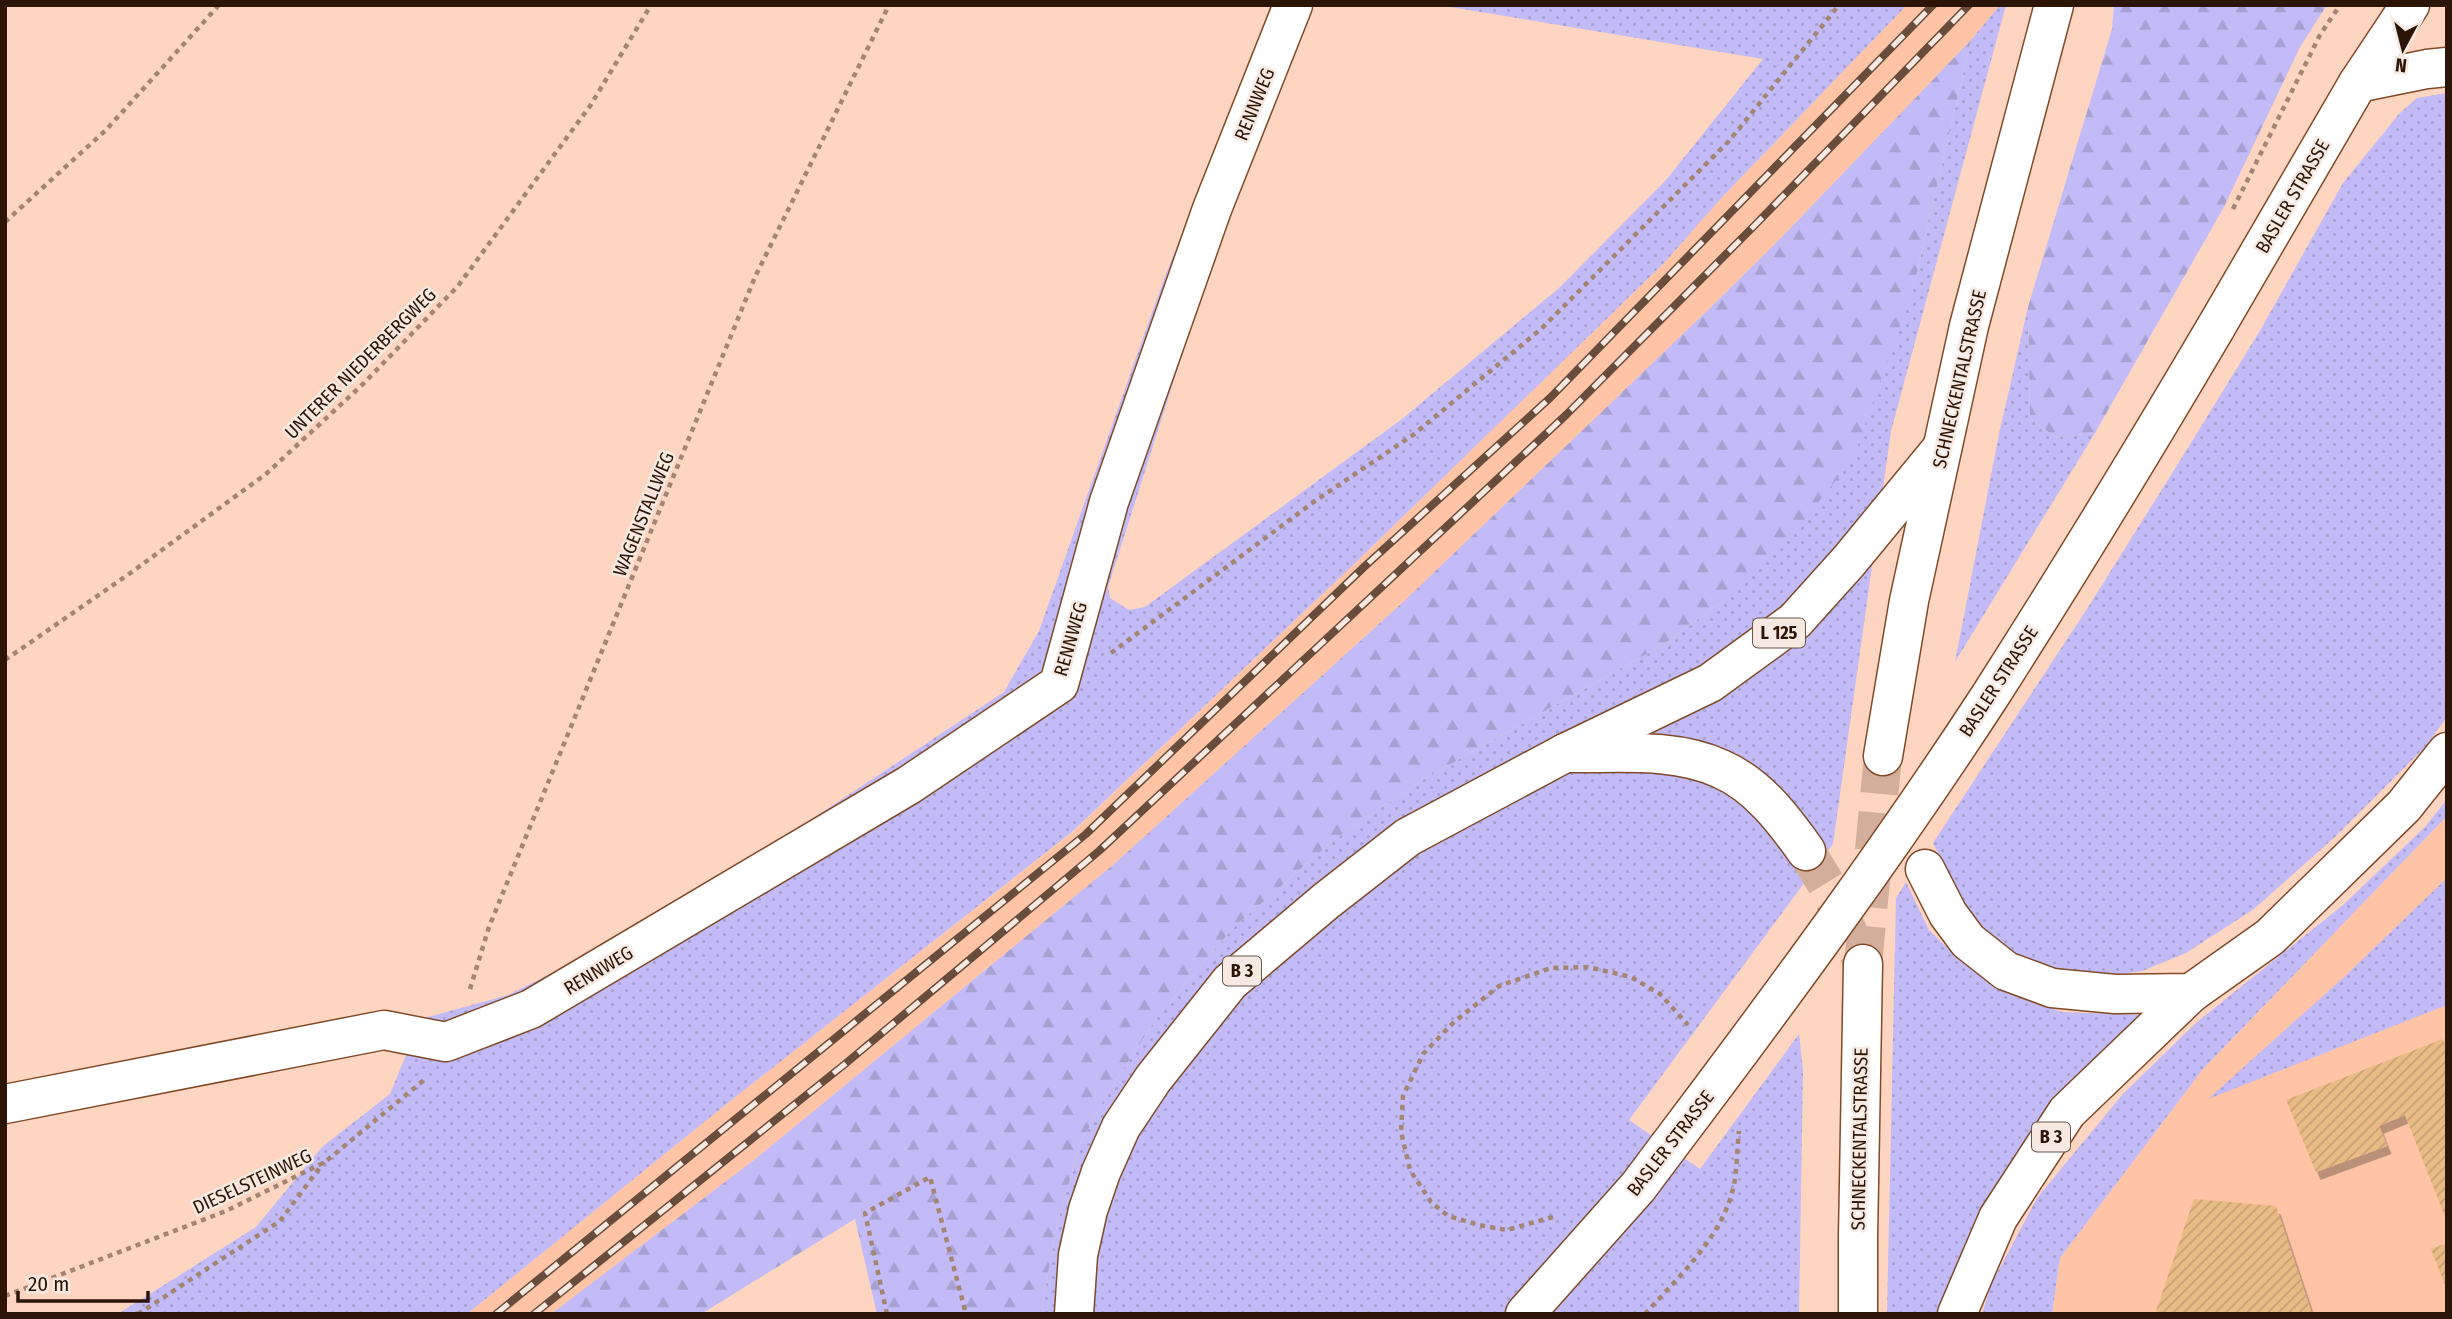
<svg xmlns="http://www.w3.org/2000/svg" width="2452" height="1319" font-family="'Fira Sans Condensed',sans-serif">
<style>
.built{fill:#fec4a5}
.grass{fill:url(#grass-dots)}
.forest{fill:url(#forest-firs)}
.building{fill:url(#building-hatch);filter:url(#shadow)}
.lines{fill:none;stroke-linecap:round;stroke-linejoin:round}
.primary-tunnel{stroke:#d3af9b;stroke-width:38;stroke-dasharray:38 19;stroke-linecap:butt}
.highway-tunnel{stroke:#d3af9b;stroke-width:38;stroke-dasharray:38 19;stroke-linecap:butt}
.street-casing{stroke:#814a29;stroke-width:41}
.secondary-casing{stroke:#814a29;stroke-width:41}
.primary-casing{stroke:#814a29;stroke-width:41}
.highway-casing{stroke:#814a29;stroke-width:41}
.path{stroke:#a58472;stroke-width:4.5;stroke-dasharray:5 5;stroke-linecap:butt}
.street{stroke:#fff;stroke-width:38}
.secondary{stroke:#fff;stroke-width:38}
.primary{stroke:#fff;stroke-width:38}
.highway{stroke:#fff;stroke-width:38}
.rail-casing{stroke:#684c3c;stroke-width:8}
.rail{stroke:#f6e9e1;stroke-width:5;stroke-dasharray:16;stroke-linecap:butt}
.secondary-bridge-casing{stroke:#814a29;stroke-width:41;stroke-linecap:butt}
.secondary-bridge{stroke:#fff;stroke-width:38}
.labels{text-anchor:middle;stroke-width:5;stroke-linejoin:round;paint-order:stroke}
.shield{fill:#f6e9e1;stroke:#695548;stroke-width:2}
.shield-label{font-size:18px;font-weight:bold;fill:#2c1507}
.street-label{font-size:19px;fill:#2c1507;stroke:#f6e9e1}
</style>
<defs>
<pattern id="grass-dots" width="8" height="8" patternUnits="userSpaceOnUse" patternTransform="scale(1.75)"><rect width="8" height="8" fill="#c2bbf8"/><path d="M2 2h.1M6 6h.1" fill="none" stroke="#a7a0d3" stroke-width="1.8" stroke-linecap="round"/></pattern>
<pattern id="forest-firs" width="22" height="20" patternUnits="userSpaceOnUse" patternTransform="scale(1.75)"><rect width="22" height="20" fill="#c2bbf8"/><path d="M5 1l3.5 6h-7zM16 11l3.5 6h-7z" fill="#a7a0d3"/></pattern>
<pattern id="building-hatch" width="6" height="6" patternUnits="userSpaceOnUse" patternTransform="scale(1.75)"><rect width="6" height="6" fill="#e9bb85"/><path d="M-1 1l2-2M0 6l6-6M5 7l2-2" fill="none" stroke="#c8a071"/></pattern>
<filter id="shadow"><feDropShadow dx="4.5" dy="8" stdDeviation="0" flood-color="#0004"/></filter>
</defs>
<rect width="100%" height="100%" fill="#fdd5c0"/>
<!-- built -->
<g class="built">
<polygon points="1907,5 2000,5 1971,40 1776,243 1711,307 1402,603 1113,865 754,1160 551,1314 467,1314 719,1110 1073,832 1353,565 1664,263 1725,194"/>
<polygon points="2447,816 2447,1314 2052,1314 2060,1258 2203,1069"/>
</g>
<!-- grass -->
<g class="grass">
<polygon points="1273,5 1227,214 1108,587 1110,598 1129,610 1145,607 1402,419 1559,288 1666,180 1763,59 1438,5 1907,5 1725,194 1664,263 1353,565 1072,832 719,1110 467,1314 118,1314 256,1227 322,1147 390,1094 421,1019 508,995 574,962 756,856 1004,692 1039,631 1164,279"/>
<polygon points="2000,5 2006,5 1891,431 1833,844 1629,1120 1700,1169 1799,1034 1803,1070 1799,1314 1043,1314 1042,1306 1057,1224 1080,1144 1105,1097 1156,1019 1232,929 1330,843 1422,780 1661,646 1724,600 1913,289 1971,40"/>
<polygon points="2447,93 2447,717 2426,746 2336,836 2254,909 2186,953 2142,971 2099,977 2062,972 2013,955 1975,925 1933,843 2087,609 2186,451 2261,329 2343,183 2399,114 2417,98"/>
<polygon points="2028,307 2030,418 2055,437 2095,433 1955,662 1999,434"/>
<polygon points="2447,799 2447,816 2203,1069 2060,1258 2052,1314 1982,1314 1991,1285 2037,1198 2122,1095 2197,1022 2343,905 2425,827"/>
<polygon points="2447,878 2447,1005 2208,1099 2343,978"/>
<polygon points="1906,882 1929,930 1964,964 2009,994 2062,1012 2144,1015 1940,1314 1887,1313 1896,898"/>
</g>
<!-- forest -->
<g class="forest">
<polygon points="2114,5 2327,5 2300,47 2224,207 2095,433 2055,437 2030,418 2028,307 2112,29"/>
<polygon points="1971,40 1913,289 1853,459 1781,549 1724,600 1661,646 1422,780 1330,843 1232,929 1156,1019 1105,1097 1080,1144 1057,1224 1042,1306 1043,1314 877,1314 855,1219 701,1314 551,1314 754,1160 1113,865 1402,603 1711,307 1776,243"/>
</g>
<!-- building -->
<g class="building">
<polygon points="2443,1039 2447,1049 2447,1222 2405,1115 2379,1126 2387,1146 2316,1172 2286,1100"/>
<polygon points="2194,1199 2276,1206 2312,1314 2155,1314"/>
<polygon points="2447,1243 2447,1290 2431,1249"/>
</g>
<g class="lines">
<!-- primary-tunnel -->
<polyline class="primary-tunnel" points="1863,964 1883,756"/>
<!-- highway-tunnel -->
<polyline class="highway-tunnel" points="1806,851 1828,887 1863,964"/>
<defs>
<polyline id="street" points="5,1104 384,1030 446,1042 531,1009 909,785 1059,684 1109,502 1212,209 1293,5"/>
<g id="secondary">
<polyline points="2216,327 2358,83 2410,5"/>
<polyline points="1525,1314 1638,1187 1668,1147"/>
</g>
<g id="primary">
<polyline points="2358,83 2427,69 2447,67"/>
<polyline points="1883,756 1909,601 1969,326 2054,5"/>
<polyline points="1925,869 1948,914 1968,941 2006,971 2052,988 2115,994 2191,993 2270,937 2404,806 2447,752"/>
<polyline points="1074,1314 1078,1255 1088,1210 1101,1172 1121,1127 1153,1079 1230,982 1326,901 1408,837 1565,753 1710,683 1795,621 1849,561 1942,448"/>
</g>
<g id="highway">
<path d="M1565,753C1616,754 1674,747 1721,769C1758,785 1784,820 1806,851"/>
<polyline points="1858,1314 1858,1237 1863,964"/>
<polyline points="1957,1314 1998,1218 2067,1112 2191,993"/>
</g>
</defs>
<!-- street casing -->
<use href="#street" class="street-casing"/>
<!-- secondary casing -->
<use href="#secondary" class="secondary-casing"/>
<!-- primary casing -->
<use href="#primary" class="primary-casing"/>
<!-- highway casing -->
<use href="#highway" class="highway-casing"/>
<!-- path -->
<g class="path">
<polyline points="2233,209 2320,35 2340,5"/>
<polyline points="5,222 106,130 219,5"/>
<polyline points="1111,653 1315,501 1413,435 1541,329 1729,141 1839,5"/>
<polyline points="5,660 129,574 266,474 363,384 458,286 590,106 651,5"/>
<polyline points="470,989 489,927 755,277 889,5"/>
<polyline points="1553,1217 1507,1230 1479,1225 1448,1216 1431,1202 1410,1170 1401,1132 1403,1096 1423,1054 1454,1022 1499,986 1551,968 1588,967 1631,977 1660,994 1688,1025"/>
<polyline points="5,1296 226,1211 325,1162 424,1080"/>
<polyline points="138,1314 280,1221 324,1162"/>
<polyline points="887,1314 865,1213 930,1177 966,1314"/>
<path d="M1645,1314C1679,1276 1723,1237 1734,1185C1737,1168 1737,1149 1739,1131"/>
</g>
<!-- street -->
<use href="#street" class="street"/>
<!-- secondary -->
<use href="#secondary" class="secondary"/>
<!-- primary -->
<use href="#primary" class="primary"/>
<!-- highway -->
<use href="#highway" class="highway"/>
<defs>
<g id="rail">
<polyline points="496,1314 1086,834 1364,567 1550,398 1933,5"/>
<polyline points="534,1314 845,1064 1099,851 1566,415 1756,224 1969,5"/>
</g>
</defs>
<!-- rail casing -->
<use href="#rail" class="rail-casing"/>
<!-- rail -->
<use href="#rail" class="rail"/>
<defs>
<path id="secondary-bridge" d="M1668,1147C1779,1000 1889,851 1990,696C2068,574 2143,451 2216,327"/>
</defs>
<!-- secondary-bridge casing -->
<use href="#secondary-bridge" class="secondary-bridge-casing"/>
<!-- secondary-bridge -->
<use href="#secondary-bridge" class="secondary-bridge"/>
</g>
<g class="labels">
<!-- shield labels -->
<g class="shield">
<rect x="1753" y="618.5" width="52" height="29" rx="5"/>
<rect x="1223" y="956.5" width="38" height="29" rx="5"/>
<rect x="2032" y="1122.5" width="38" height="29" rx="5"/>
</g>
<g class="shield-label">
<text x="1779" y="639">L 125</text>
<text x="1242" y="977">B 3</text>
<text x="2051" y="1143">B 3</text>
</g>
<!-- street labels -->
<g class="street-label">
<text transform="translate(1254 104) rotate(-68)" y="7">RENNWEG</text>
<text transform="translate(2292 196) rotate(-60)" y="7">BASLER STRASSE</text>
<text transform="translate(360 363) rotate(-45)" y="7">UNTERER NIEDERBERGWEG</text>
<text transform="translate(1959 379) rotate(-77)" y="7">SCHNECKENTALSTRASSE</text>
<text transform="translate(643 514) rotate(-68)" y="7">WAGENSTALLWEG</text>
<text transform="translate(1070 639) rotate(-74)" y="7">RENNWEG</text>
<text transform="translate(1998 681) rotate(-57)" y="7">BASLER STRASSE</text>
<text transform="translate(598 970) rotate(-31)" y="7">RENNWEG</text>
<text transform="translate(1859 1139) rotate(-89)" y="7">SCHNECKENTALSTRASSE</text>
<text transform="translate(1670 1143) rotate(-52)" y="7">BASLER STRASSE</text>
<text transform="translate(252 1181) rotate(-25)" y="7">DIESELSTEINWEG</text>
</g>
</g>
<!-- border -->
<rect width="2452" height="1319" fill="none" stroke="#2c1507" stroke-width="14"/>
<!-- north arrow -->
<g transform="translate(2403 49) rotate(187)" stroke="#f6e9e1" stroke-width="5" paint-order="stroke">
<path d="M0-5L12 26L0 18L-12 26Z" fill="#2c1507"/>
<text y="-10" font-size="19" font-weight="bold" text-anchor="middle" fill="#2c1507">N</text>
</g>
<!-- scale -->
<path d="M18 1291v10h130v-10" fill="none" stroke="#2c1507" stroke-width="3.5"/>
<text x="28" y="1291" font-size="21" fill="#2c1507" stroke="#f6e9e1" stroke-width="5" paint-order="stroke">20 m</text>
</svg>
